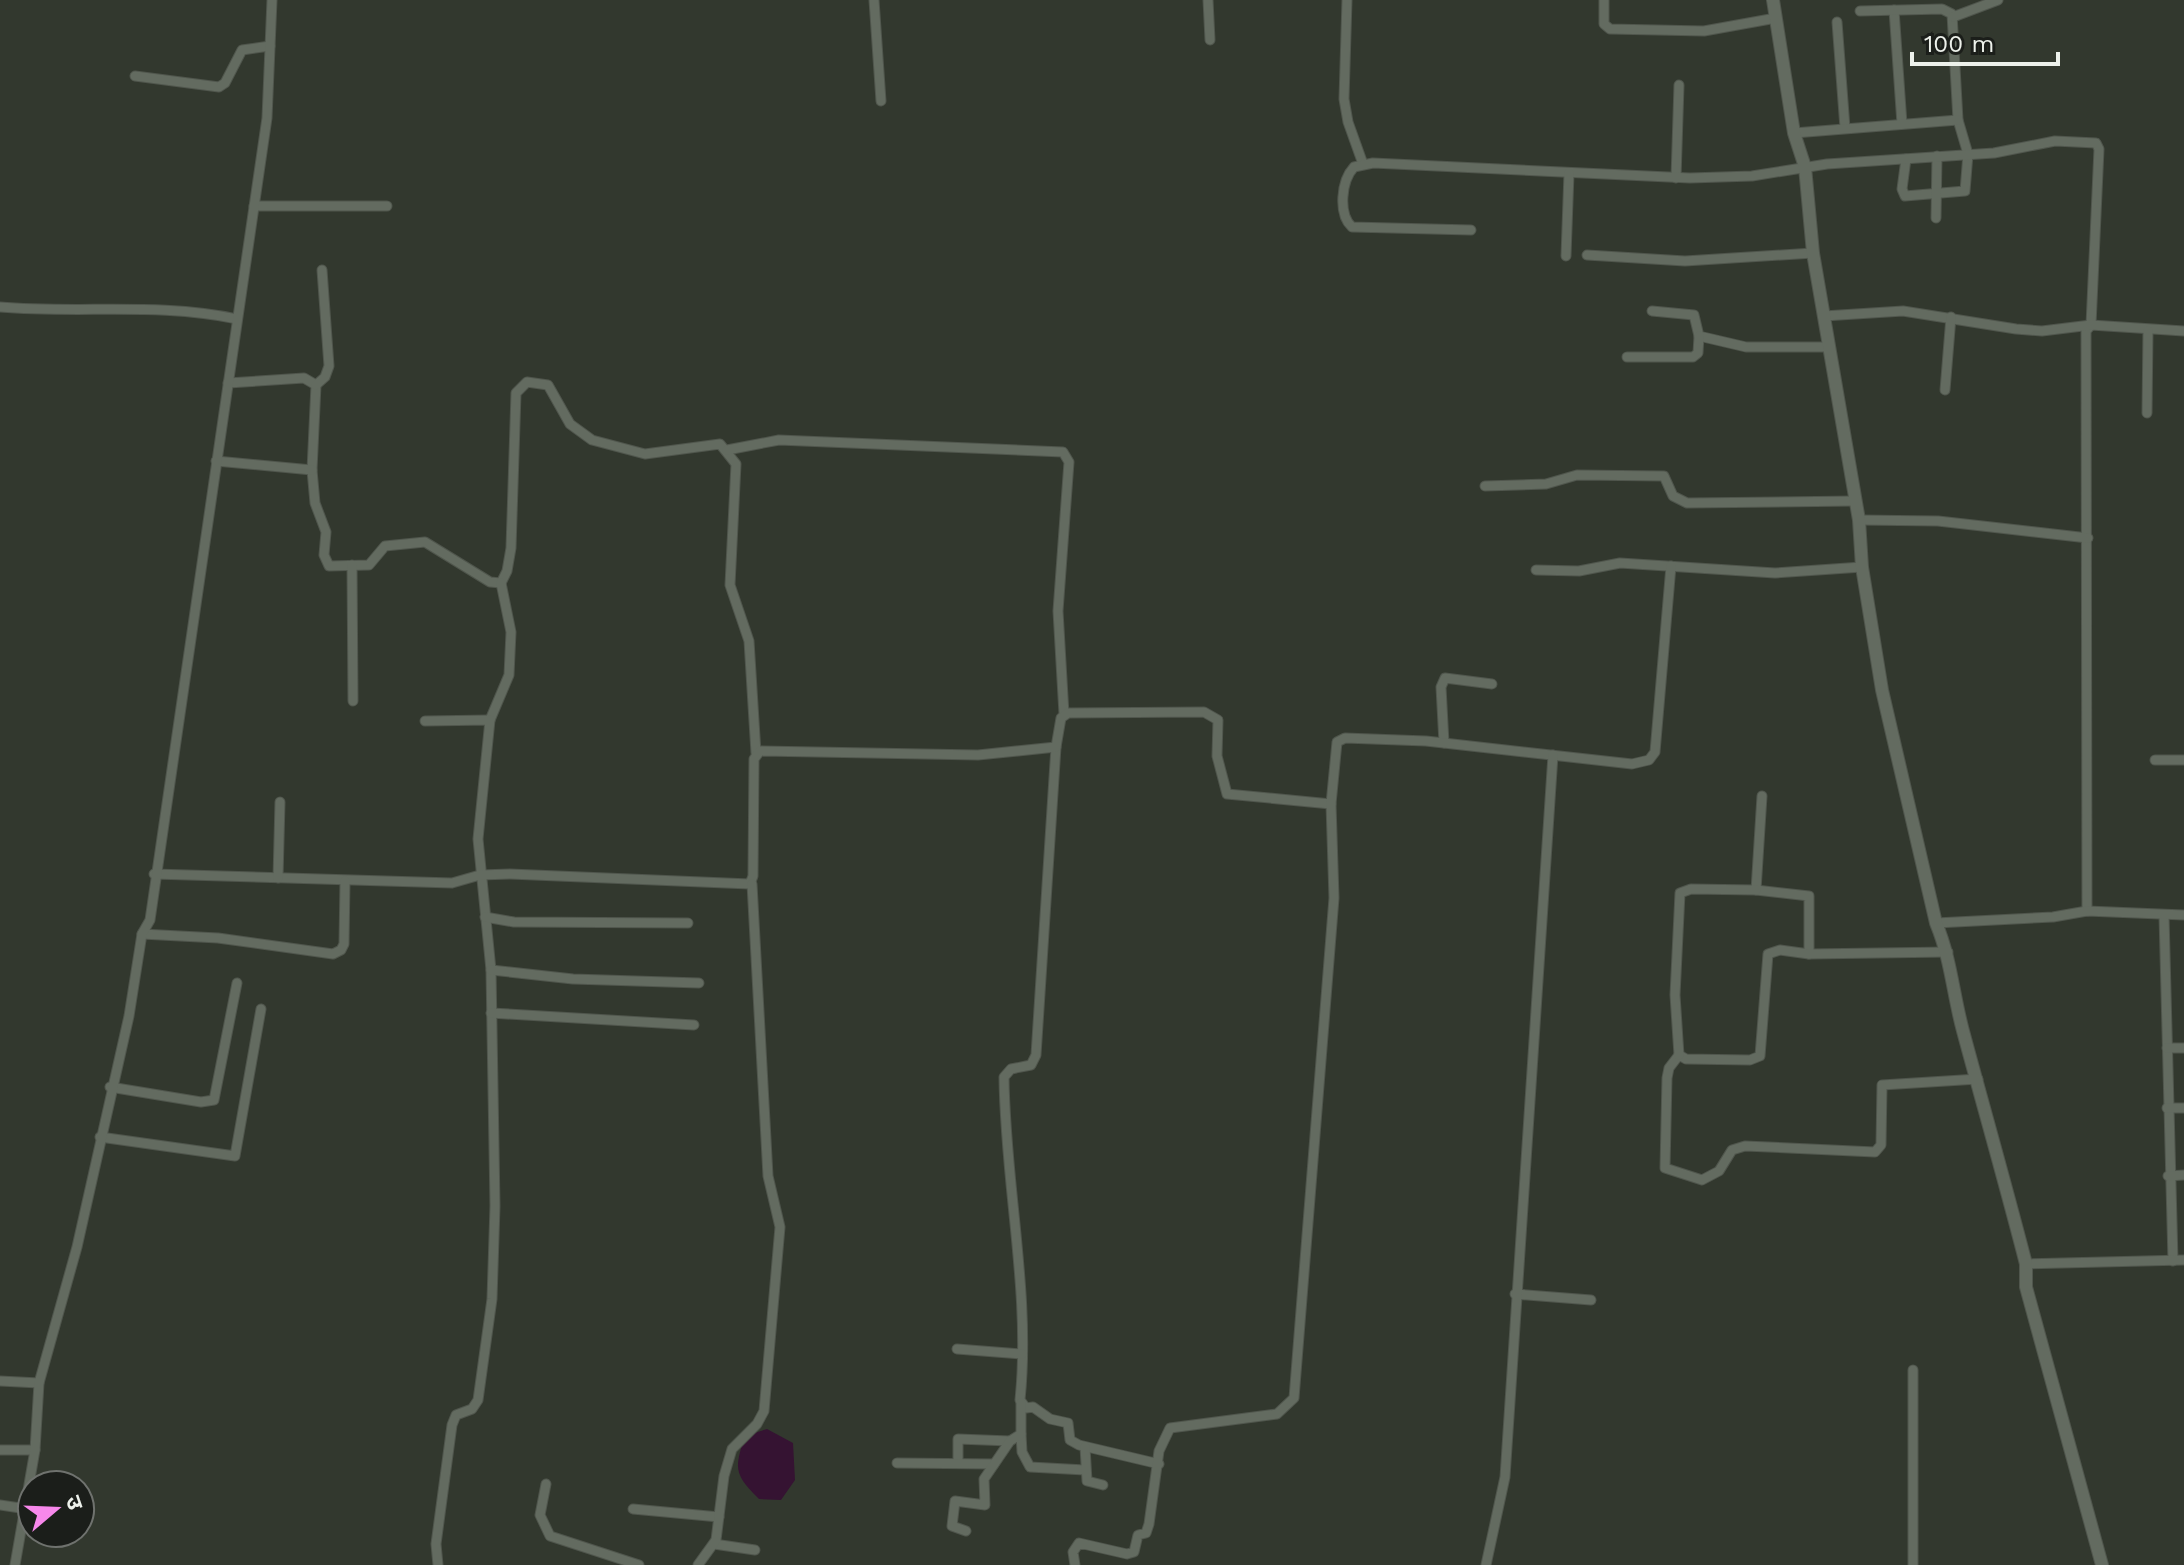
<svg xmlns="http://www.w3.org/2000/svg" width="2184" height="1565" font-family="'Work Sans','Noto Sans Devanagari',sans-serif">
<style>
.water{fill:#351332}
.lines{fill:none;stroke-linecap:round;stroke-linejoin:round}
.street-casing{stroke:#50564d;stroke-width:11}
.secondary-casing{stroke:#50564d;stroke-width:14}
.street{stroke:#636b60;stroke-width:9}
.secondary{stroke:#636b60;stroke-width:12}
</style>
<rect width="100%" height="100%" fill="#32382e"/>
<!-- water -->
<path class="water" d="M767,1429L793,1443L795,1480L781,1500L759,1499C734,1474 734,1469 745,1436Z"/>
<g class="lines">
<defs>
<g id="street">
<polyline points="874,0 881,101"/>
<polyline points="1208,0 1210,40"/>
<polyline points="1347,0 1344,99 1348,122 1363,164"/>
<polyline points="1604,0 1604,24 1610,29 1704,31 1776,18"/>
<polyline points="1894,10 1902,124"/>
<polyline points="1860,11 1942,9 1952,14 1958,120 1968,154 1965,191 1905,196 1902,189 1906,159"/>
<polyline points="1953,17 1998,0"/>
<polyline points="1837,22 1845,128"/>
<polyline points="135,76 219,87 225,83 242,50 270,46"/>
<polyline points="1794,133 1958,120"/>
<polyline points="1676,178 1679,85"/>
<polyline points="254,206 387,206"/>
<polyline points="1936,218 1937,156"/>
<path d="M1471,230L1352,227C1338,214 1341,181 1354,167L1373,163L1690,178L1752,176L1827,164L1994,153L2055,141L2096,143L2099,149L2091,325L2086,331L2087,911"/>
<polyline points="1587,255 1685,261 1813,253"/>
<polyline points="1566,256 1569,173"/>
<path d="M0,307C78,314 160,302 237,319"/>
<polyline points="1652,311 1694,315 1699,336 1746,347 1828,347"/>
<polyline points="1824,316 1903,311 2016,329 2042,331 2091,325 2184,331"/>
<polyline points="1627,357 1693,357 1698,353 1699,336"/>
<polyline points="228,383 304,378 316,385 312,470 315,503 326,532 324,555 329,566 369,565 385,546 425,542 490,582 501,583 507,571 511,548 516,393 527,382 548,385 570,424 592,440 645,454 720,444 736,464 730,585 749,641 756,753"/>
<polyline points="316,385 325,377 329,366 322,270"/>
<polyline points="1945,390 1951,317"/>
<polyline points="2147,413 2148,331"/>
<polyline points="727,450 779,440 1063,452 1069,462 1058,611 1064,714"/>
<polyline points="216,461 312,470"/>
<polyline points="1485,486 1546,484 1577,475 1664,476 1673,496 1687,503 1854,501"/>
<polyline points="1859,520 1938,521 2088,538"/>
<polyline points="352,565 353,701"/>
<polyline points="1536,570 1579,571 1620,563 1775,573 1862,567"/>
<polyline points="490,720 509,675 511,632 501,583"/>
<polyline points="425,721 490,720 478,839 491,970 495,1206 492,1299 478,1400 472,1409 456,1415 452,1425 436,1544 438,1565"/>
<polyline points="1444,743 1441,687 1445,678 1492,684"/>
<path d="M1056,747L1036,1055L1031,1065L1011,1069L1004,1077C1005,1185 1031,1293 1020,1400L1026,1408L1033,1407L1050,1419L1068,1423L1070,1440L1079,1445L1159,1464"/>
<polyline points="2155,760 2184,760"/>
<polyline points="1762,796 1756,890 1809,896 1809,954"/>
<polyline points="154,874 452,883 480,875 510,874 750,884 753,876 754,759 760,751 978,755 1056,747 1061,718 1068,713 1204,712 1218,720 1217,756 1227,794 1331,804"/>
<polyline points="278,878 280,802"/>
<polyline points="2164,915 2173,1261"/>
<polyline points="485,917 514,922 688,923"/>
<polyline points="1936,923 2053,917 2087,911 2184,915"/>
<polyline points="142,934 218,938 333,954 341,950 344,944 345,881"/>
<polyline points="1948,952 1809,954 1780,950 1768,954 1760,1056 1750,1060 1686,1059 1679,1055 1669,1068 1667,1078 1665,1168 1702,1180 1719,1171 1732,1150 1745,1146 1875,1152 1881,1145 1882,1085 1978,1079"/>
<polyline points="491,970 573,979 699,983"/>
<polyline points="491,1013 694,1025"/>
<polyline points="2167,1048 2184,1048"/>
<polyline points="1679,1055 1675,995 1680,893 1691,889 1756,890"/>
<polyline points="110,1087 201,1102 214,1100 237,983"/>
<polyline points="2167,1108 2184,1108"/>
<polyline points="100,1137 235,1156 261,1009"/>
<polyline points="2168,1176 2184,1175"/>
<polyline points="2026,1264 2184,1260"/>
<polyline points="1515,1294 1591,1300"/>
<polyline points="957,1349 1022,1354"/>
<polyline points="0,1381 39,1383"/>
<polyline points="1021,1434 1022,1452 1030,1467 1085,1470"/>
<polyline points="1085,1447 1087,1481 1103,1485"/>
<polyline points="0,1450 35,1450"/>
<polyline points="958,1462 958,1439 1010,1441"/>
<polyline points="897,1463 994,1464"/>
<polyline points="546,1484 540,1515 550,1536 639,1565"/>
<polyline points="0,1505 27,1509"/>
<polyline points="633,1509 719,1517"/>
<polyline points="966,1531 952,1526 955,1501 985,1505 984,1479 1010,1441 1021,1434 1021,1403"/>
<polyline points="714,1544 755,1550"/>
<polyline points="15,1565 35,1450 39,1383 77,1247 129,1016 142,934 150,920 267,118 272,0"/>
<polyline points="698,1565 716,1540 724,1476 732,1449 757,1424 764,1411 780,1227 768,1176 752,884"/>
<polyline points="1075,1565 1073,1552 1079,1543 1127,1554 1134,1552 1138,1535 1146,1533 1149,1524 1159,1451 1170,1428 1277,1414 1294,1398 1334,898 1331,804 1337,742 1345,738 1426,741 1632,764 1649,760 1655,752 1671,566"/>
<polyline points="1486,1565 1505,1477 1553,755"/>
<polyline points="1913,1565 1913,1370"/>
</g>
<path id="secondary" d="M1773,0L1794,133L1805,167L1813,253L1859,520L1862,567L1882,690L1936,923C1951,959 1953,994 1963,1031C1984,1109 2006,1186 2026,1264V1287L2102,1565"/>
</defs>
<!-- street casing -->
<use href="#street" class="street-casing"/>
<!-- secondary casing -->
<use href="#secondary" class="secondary-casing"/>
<!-- street -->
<use href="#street" class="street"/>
<!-- secondary -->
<use href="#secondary" class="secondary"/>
</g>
<!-- north arrow -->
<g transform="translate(56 1509) rotate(71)"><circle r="38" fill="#1b1e1a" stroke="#6f726e" stroke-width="2"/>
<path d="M0-6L14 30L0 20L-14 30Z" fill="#f788eb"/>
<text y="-12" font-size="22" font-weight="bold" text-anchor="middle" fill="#edf1eb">उ</text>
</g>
<!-- scale -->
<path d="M1912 52v12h146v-12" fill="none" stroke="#edf1eb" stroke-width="4"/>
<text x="1924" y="52" font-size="24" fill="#edf1eb" stroke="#1b1e1a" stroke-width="6" paint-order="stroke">100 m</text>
</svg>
